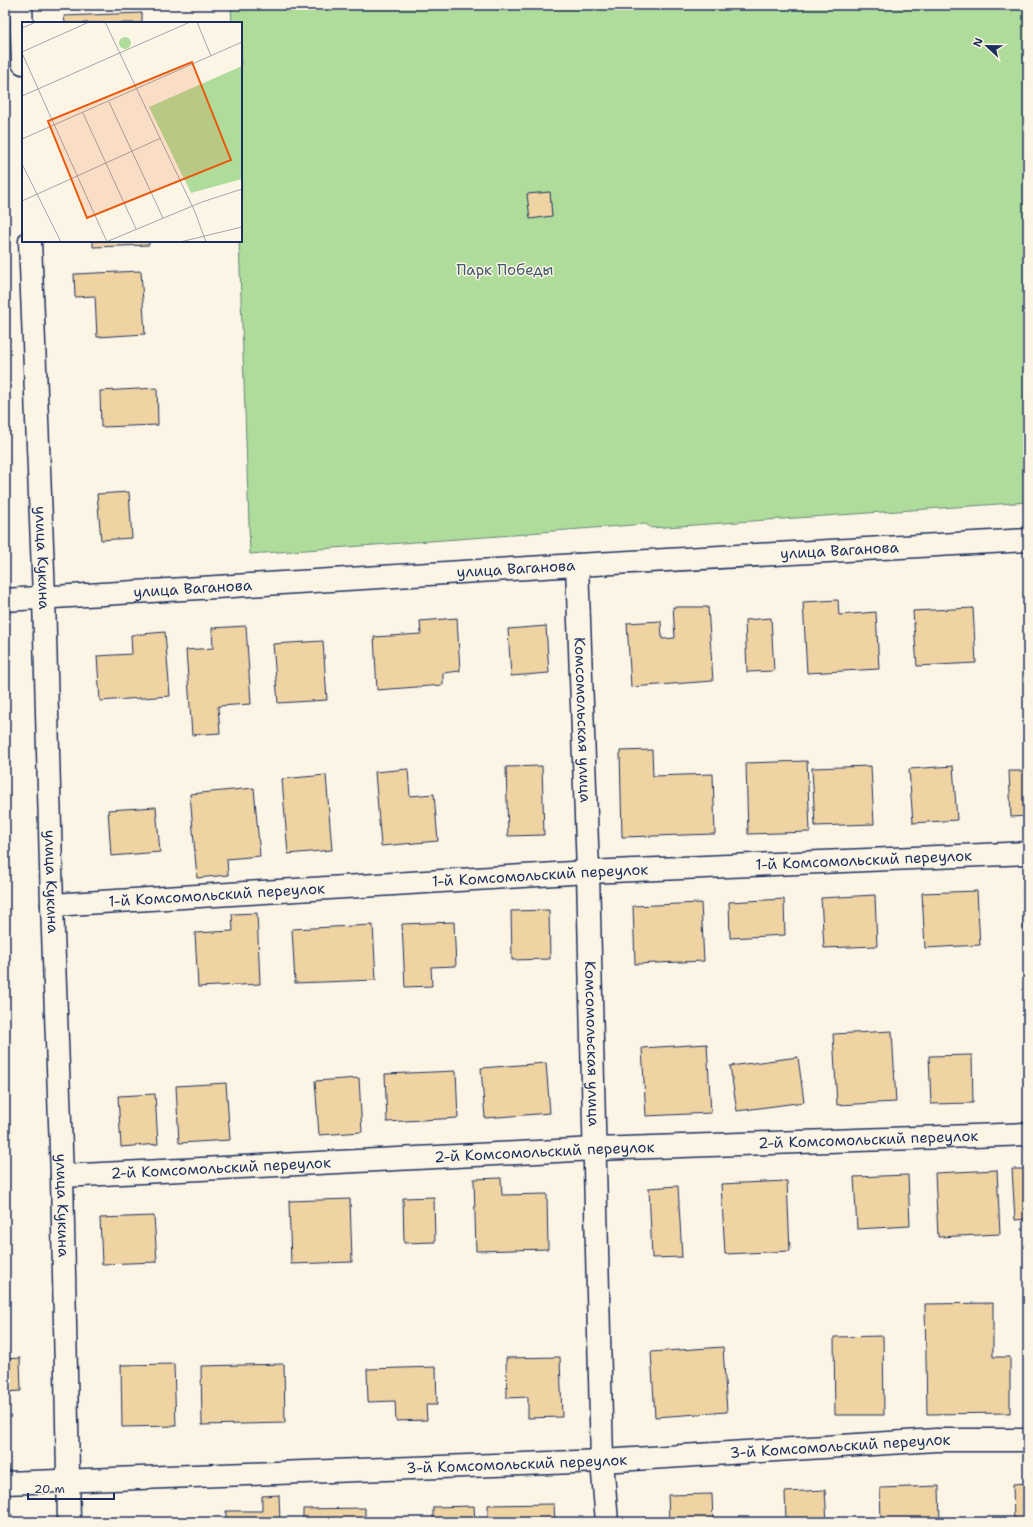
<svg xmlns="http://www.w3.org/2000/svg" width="1033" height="1527" font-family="'Shantell Sans',sans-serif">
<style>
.green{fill:#afdc9a;stroke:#65867c}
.building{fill:#efd3a3;stroke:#1b2f5e}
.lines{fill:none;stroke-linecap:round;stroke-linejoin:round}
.minor-casing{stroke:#1b2f5e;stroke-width:25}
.minor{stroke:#fcf5e5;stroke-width:22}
.labels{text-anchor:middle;stroke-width:3;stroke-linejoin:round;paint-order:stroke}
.park-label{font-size:15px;fill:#405a6d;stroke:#fcf5e5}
.street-label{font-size:15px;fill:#1b2f5e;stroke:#fcf5e5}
.inset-road{fill:none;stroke:#a2a6af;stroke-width:1}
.view{fill:#e8590c;fill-opacity:0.15;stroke:#e8590c;stroke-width:2}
.inset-edge{fill:none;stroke:#1b2f5e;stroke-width:2}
</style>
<rect width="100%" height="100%" fill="#fcf5e5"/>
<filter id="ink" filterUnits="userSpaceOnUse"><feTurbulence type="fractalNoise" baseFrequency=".025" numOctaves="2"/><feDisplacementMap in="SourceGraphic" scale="8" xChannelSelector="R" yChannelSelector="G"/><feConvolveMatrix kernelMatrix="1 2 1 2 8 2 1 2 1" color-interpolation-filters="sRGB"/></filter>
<g filter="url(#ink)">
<!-- green -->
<polygon class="green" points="231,5 1028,5 1028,502 651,528 646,524 528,533 527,534 250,554 239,241 241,241 241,23 232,23"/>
<!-- building -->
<g class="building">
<polygon points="142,13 142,23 65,23 64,16"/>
<polygon points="550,192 552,216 530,219 527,194"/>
<polygon points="93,241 149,241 149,245 93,247"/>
<polygon points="141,271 145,334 97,337 95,296 75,297 74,274"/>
<polygon points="157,388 158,425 101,427 100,391"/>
<polygon points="129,492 132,538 101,540 97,494"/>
<polygon points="838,600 839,615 876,612 879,669 807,673 803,602"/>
<polygon points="673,607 708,607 713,681 631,687 627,623 661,621 662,639 675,638"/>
<polygon points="973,608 976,663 917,666 913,611"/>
<polygon points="457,618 460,671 443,673 443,685 377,690 374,637 421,634 420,621"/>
<polygon points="771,618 774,671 747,672 745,620"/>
<polygon points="246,626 251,704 218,706 220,733 192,735 186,650 213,648 212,628"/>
<polygon points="546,626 549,673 511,676 508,629"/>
<polygon points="165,632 170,696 100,701 97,656 132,654 131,635"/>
<polygon points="323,641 327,700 278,703 273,644"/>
<polygon points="652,750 653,776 713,774 715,834 622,837 620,751"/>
<polygon points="807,761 810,832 748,834 746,763"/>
<polygon points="542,766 544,835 508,836 506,767"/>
<polygon points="871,766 874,824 815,826 812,768"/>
<polygon points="953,766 957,820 913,823 909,769"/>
<polygon points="408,769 410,796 434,794 438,841 381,846 375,772"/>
<polygon points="1009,771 1028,771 1028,816 1011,817"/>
<polygon points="326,775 332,850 288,854 282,779"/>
<polygon points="254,788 260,856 227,859 228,875 197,878 190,794"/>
<polygon points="156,807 160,852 111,856 108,810"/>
<polygon points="1028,888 1028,955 1025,955 1022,889"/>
<polygon points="977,891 980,945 925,948 922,893"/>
<polygon points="875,895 877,946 824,948 821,898"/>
<polygon points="784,899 785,935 730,938 729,902"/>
<polygon points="701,903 704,961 635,964 633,906"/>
<polygon points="549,910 550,959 512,960 511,911"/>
<polygon points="257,913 260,984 198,987 195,933 233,931 232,914"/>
<polygon points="454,922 456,966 431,967 432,986 405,987 402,924"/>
<polygon points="373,925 376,980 295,983 292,929"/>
<polygon points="892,1031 896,1102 837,1105 833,1034"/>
<polygon points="707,1044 711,1113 646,1116 642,1048"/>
<polygon points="972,1055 973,1103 931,1104 929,1056"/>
<polygon points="798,1057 804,1102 737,1111 730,1066"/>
<polygon points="546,1063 550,1113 485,1118 481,1068"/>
<polygon points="456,1071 458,1118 387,1122 385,1074"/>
<polygon points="359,1078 362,1132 319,1135 315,1081"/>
<polygon points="226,1083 230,1140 179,1143 176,1086"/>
<polygon points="155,1094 158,1144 121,1147 118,1096"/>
<polygon points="1012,1169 1028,1169 1028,1219 1015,1220"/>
<polygon points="997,1170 1000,1234 938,1237 935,1173"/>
<polygon points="908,1175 910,1226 857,1229 854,1177"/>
<polygon points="501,1178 502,1195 547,1194 548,1249 476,1251 474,1179"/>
<polygon points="787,1181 790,1251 725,1254 721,1184"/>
<polygon points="678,1186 682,1257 652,1258 649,1188"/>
<polygon points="434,1197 435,1242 404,1243 403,1198"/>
<polygon points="350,1199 352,1262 291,1264 289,1201"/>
<polygon points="154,1216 157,1262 102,1264 100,1218"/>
<polygon points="993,1303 993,1357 1010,1357 1010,1413 927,1414 925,1304"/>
<polygon points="883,1336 884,1415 835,1415 834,1337"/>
<polygon points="723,1347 727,1412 655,1417 651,1352"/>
<polygon points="560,1357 562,1417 528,1418 528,1397 507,1398 506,1358"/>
<polygon points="20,1358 21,1391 5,1392 5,1359"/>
<polygon points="174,1364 176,1426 122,1427 121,1365"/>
<polygon points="284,1364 285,1423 202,1425 201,1366"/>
<polygon points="436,1367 437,1405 426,1405 427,1420 396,1421 395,1401 368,1402 367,1369"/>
<polygon points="1028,1483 1028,1522 1014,1522 1013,1484"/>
<polygon points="939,1486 940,1522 881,1522 880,1488"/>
<polygon points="825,1490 827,1522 786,1522 785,1492"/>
<polygon points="712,1494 713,1522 669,1522 668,1495"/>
<polygon points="279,1495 280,1522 226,1522 226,1511 262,1511 262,1496"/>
<polygon points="554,1504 555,1522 488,1522 488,1505"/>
<polygon points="474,1506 475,1522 433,1522 433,1507"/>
<polygon points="365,1508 365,1522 303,1522 303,1509"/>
<rect x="5" y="1515" width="7" height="7"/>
</g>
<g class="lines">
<defs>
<g id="minor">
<polyline points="21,5 23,63"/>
<path id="s1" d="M30,241L44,597L52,905L62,1176L69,1522"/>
<path id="s2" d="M577,565L588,872L602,1461L607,1522"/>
<path id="s3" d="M5,600L577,565L1028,540"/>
<path id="s4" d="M52,905L588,872L1028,853"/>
<path id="s5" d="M62,1176L595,1149L1028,1134"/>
<path id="s6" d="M5,1483L602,1461L936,1440H1028"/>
</g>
</defs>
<!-- minor casing -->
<use href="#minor" class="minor-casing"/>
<!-- minor -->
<use href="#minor" class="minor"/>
</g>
</g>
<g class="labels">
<!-- park labels -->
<g class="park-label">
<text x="505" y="275">Парк Победы</text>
</g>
<!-- street labels -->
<g class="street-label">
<text dy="5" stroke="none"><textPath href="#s3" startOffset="836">улица Ваганова</textPath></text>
<text dy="5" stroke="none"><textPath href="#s1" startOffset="317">улица Кукина</textPath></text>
<text dy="5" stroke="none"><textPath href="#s3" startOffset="512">улица Ваганова</textPath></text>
<text dy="5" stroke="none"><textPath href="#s3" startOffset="188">улица Ваганова</textPath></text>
<text dy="5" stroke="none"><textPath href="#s2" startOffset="155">Комсомольская улица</textPath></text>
<text dy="5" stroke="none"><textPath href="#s4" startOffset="813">1-й Комсомольский переулок</textPath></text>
<text dy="5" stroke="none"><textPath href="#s4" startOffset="489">1-й Комсомольский переулок</textPath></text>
<text dy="5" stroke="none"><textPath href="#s1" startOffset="641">улица Кукина</textPath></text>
<text dy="5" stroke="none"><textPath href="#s4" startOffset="165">1-й Комсомольский переулок</textPath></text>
<text dy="5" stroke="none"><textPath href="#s2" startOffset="479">Комсомольская улица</textPath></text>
<text dy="5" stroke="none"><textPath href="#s5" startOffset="807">2-й Комсомольский переулок</textPath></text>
<text dy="5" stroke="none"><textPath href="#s5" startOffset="483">2-й Комсомольский переулок</textPath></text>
<text dy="5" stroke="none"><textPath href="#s5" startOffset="159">2-й Комсомольский переулок</textPath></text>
<text dy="5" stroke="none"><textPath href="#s1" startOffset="965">улица Кукина</textPath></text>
<text dy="5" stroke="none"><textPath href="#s6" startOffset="836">3-й Комсомольский переулок</textPath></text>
<text dy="5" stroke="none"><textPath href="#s6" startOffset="512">3-й Комсомольский переулок</textPath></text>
</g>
</g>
<!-- overview -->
<g transform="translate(22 22)">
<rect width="220" height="220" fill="#fcf5e5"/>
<path d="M97 21a6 6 0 1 1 12 0a6 6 0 1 1-12 0ZM220,44V157L169,171L127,85Z" fill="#afdc9a"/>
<path class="inset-road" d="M83,0L173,190L184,220M175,0L189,34M0,6L14,0M0,30L67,0M0,31L85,220M0,74L168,0M87,80L141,196M61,91L114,207M0,117L220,20M0,142L39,220M0,179L139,116M84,220L180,180L220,167M158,220L220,205"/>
<path class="view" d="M170,40L209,138L65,196L26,99Z"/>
<rect width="220" height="220" class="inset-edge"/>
</g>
<!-- margin -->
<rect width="1033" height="1527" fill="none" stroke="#fcf5e5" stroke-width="20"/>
<rect x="10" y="10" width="1013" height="1507" fill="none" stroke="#1b2f5e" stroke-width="1.5" filter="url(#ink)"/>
<!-- north arrow -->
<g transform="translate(987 46) rotate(292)" stroke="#fcf5e5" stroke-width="3" paint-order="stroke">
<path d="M0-3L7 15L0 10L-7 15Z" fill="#1b2f5e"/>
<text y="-6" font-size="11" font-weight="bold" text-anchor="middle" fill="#1b2f5e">N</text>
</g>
<!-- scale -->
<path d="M28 1493v6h86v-6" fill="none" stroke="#1b2f5e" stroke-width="2"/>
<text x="34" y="1493" font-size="12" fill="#1b2f5e" stroke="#fcf5e5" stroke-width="3" paint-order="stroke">20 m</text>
</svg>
